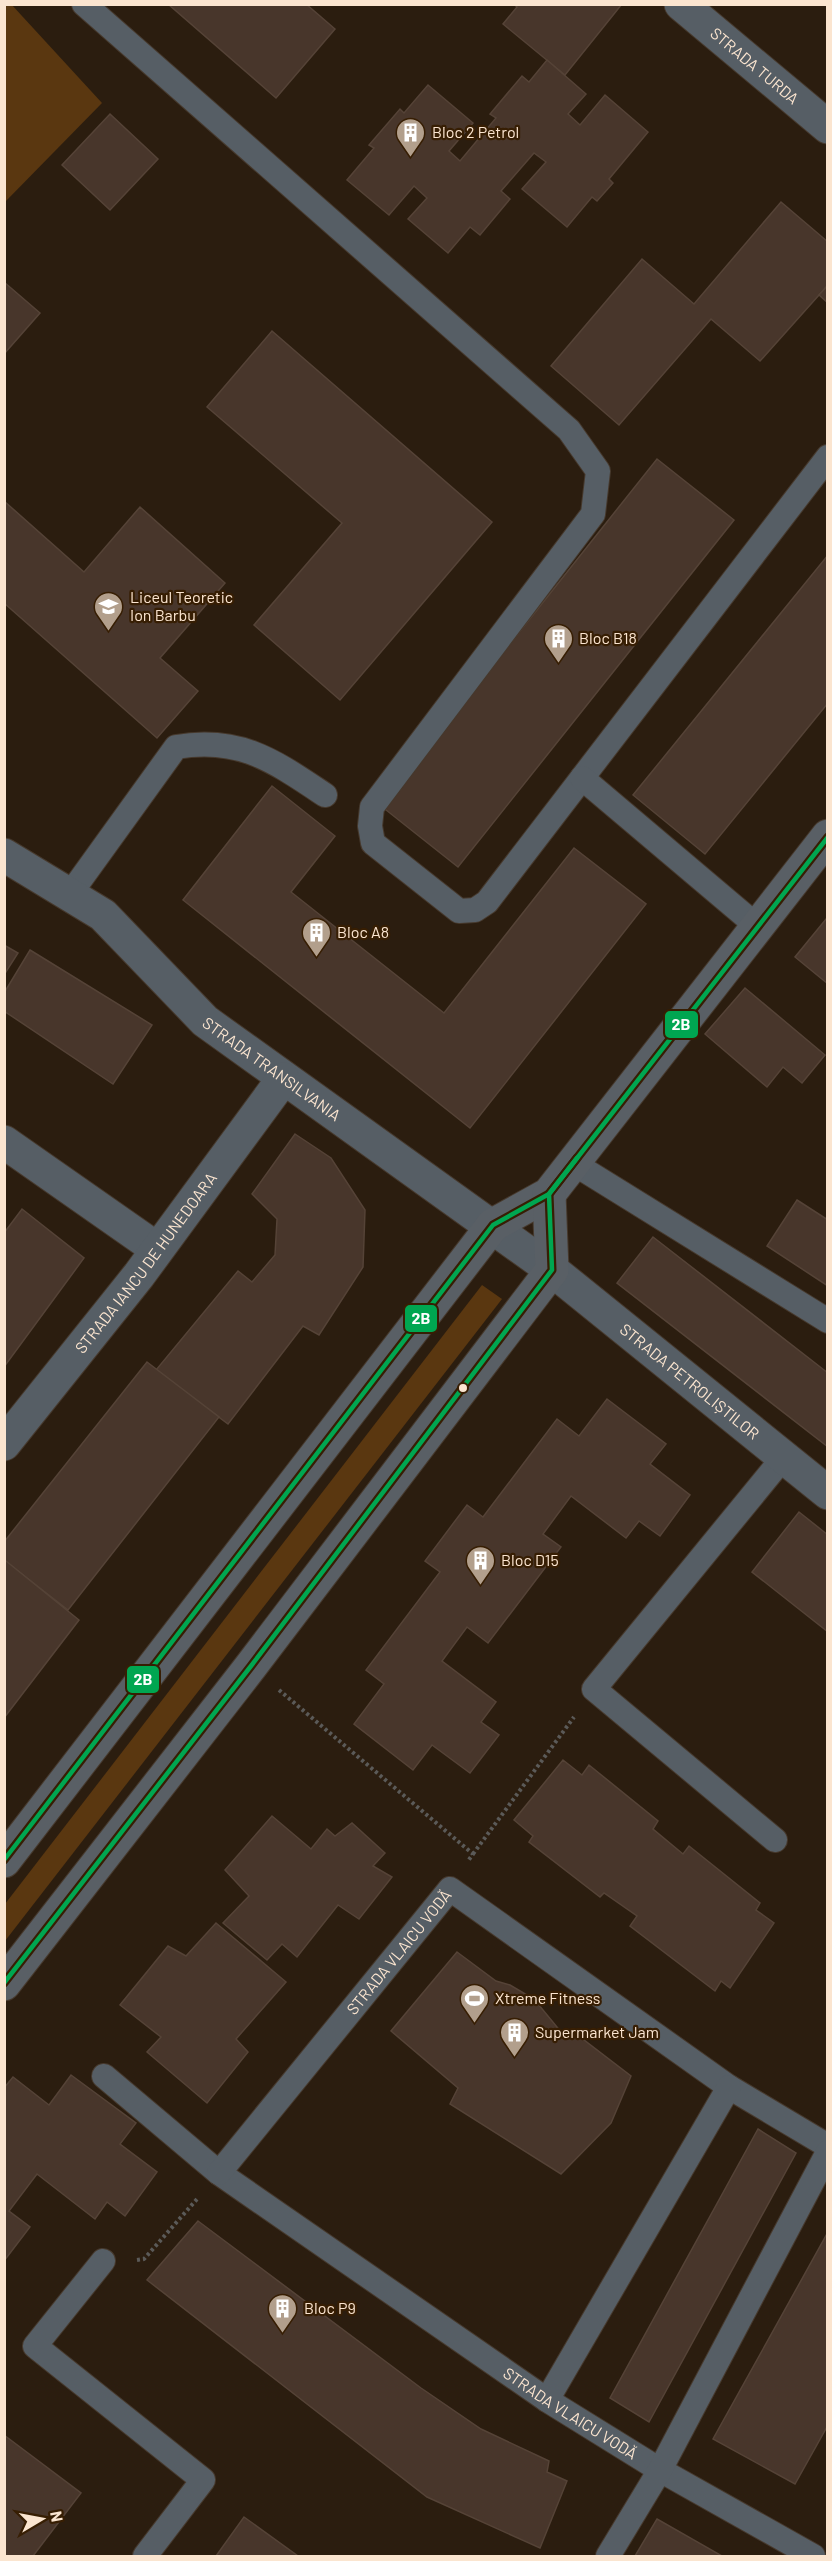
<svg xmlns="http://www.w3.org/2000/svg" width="832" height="2561" font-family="Barlow,sans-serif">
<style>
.green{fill:#5a3710}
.building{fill:#48362b;stroke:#554337;stroke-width:1.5}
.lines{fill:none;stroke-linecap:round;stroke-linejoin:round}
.service-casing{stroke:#46392d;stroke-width:26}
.minor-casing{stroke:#46392d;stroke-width:35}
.secondary-casing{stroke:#46392d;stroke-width:35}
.path{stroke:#5b5a58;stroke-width:4;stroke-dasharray:3 3;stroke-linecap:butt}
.service{stroke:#565e65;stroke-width:24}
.minor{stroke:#565e65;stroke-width:33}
.secondary{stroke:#595f65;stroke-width:33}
.bus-1-casing{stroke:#371e03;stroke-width:9}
.bus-1{stroke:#00a651;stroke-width:4.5}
.bus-dot{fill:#fbe5d0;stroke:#371e03;stroke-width:2}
.labels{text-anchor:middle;stroke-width:4.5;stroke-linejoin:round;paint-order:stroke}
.street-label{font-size:16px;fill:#fbe5d0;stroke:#371e03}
.poi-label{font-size:16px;fill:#fbe5d0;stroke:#371e03;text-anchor:start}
.line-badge{stroke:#371e03;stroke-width:2}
.badge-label{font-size:16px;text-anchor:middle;font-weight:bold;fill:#fff}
</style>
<rect width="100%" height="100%" fill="#2b1d0f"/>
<!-- green -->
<g class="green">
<polygon points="11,4 102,103 5,202 4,5"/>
<polygon points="482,1285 502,1299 5,1941 5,1904"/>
</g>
<!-- building -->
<g class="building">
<polygon points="168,4 306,4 335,29 276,98"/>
<polygon points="514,4 622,4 565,75 503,24 517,7"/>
<polygon points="547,60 586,94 568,114 580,125 605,95 648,132 609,179 613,183 597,201 592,197 567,227 522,189 546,162 534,153 501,191 510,199 480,235 470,227 448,253 408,219 427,198 414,186 389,215 347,180 374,148 369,145 400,109 404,113 428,85 473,123 449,151 460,161 496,118 490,114 522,76 529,82"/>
<polygon points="110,114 158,159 110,210 62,165"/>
<polygon points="781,202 828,242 828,285 760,361 711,319 619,425 551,366 642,259 694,304"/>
<polygon points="4,282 40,313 4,354"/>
<polygon points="828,285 828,303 819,295"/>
<polygon points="272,331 492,522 340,700 254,625 342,523 207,407"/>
<polygon points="657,459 734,520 458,867 381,806"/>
<polygon points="4,501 84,572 140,507 225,583 160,658 198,691 157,738 4,603"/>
<polygon points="828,555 828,703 705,854 633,795"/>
<polygon points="272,786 335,836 291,892 444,1013 574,848 646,904 470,1128 183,900"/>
<polygon points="826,919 828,921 828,984 795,957"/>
<polygon points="4,945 18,953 4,975"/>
<polygon points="30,950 152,1025 113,1084 4,1011 4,993"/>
<polygon points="745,988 825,1055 802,1083 783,1067 767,1087 705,1034"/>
<polygon points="295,1134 331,1158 365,1210 363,1267 319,1335 303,1326 228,1424 156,1370 238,1271 252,1282 275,1255 277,1219 252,1194"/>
<polygon points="797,1200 828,1220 828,1286 767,1246"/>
<polygon points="22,1209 84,1258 4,1367 4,1233"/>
<polygon points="653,1237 828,1373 828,1447 617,1283"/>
<polygon points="147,1362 219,1417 68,1610 4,1560 4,1542"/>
<polygon points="607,1399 666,1444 650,1464 690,1495 660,1536 639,1521 626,1538 571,1496 543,1534 561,1547 488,1643 467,1627 442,1661 496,1702 481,1722 499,1735 470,1773 432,1745 413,1770 354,1724 384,1684 366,1670 440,1572 425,1561 467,1505 483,1517 557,1419 579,1436"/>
<polygon points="799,1512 828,1535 828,1632 752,1572"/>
<polygon points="6,1561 79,1620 4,1718 4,1562"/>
<polygon points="563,1760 582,1775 589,1765 658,1821 653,1829 683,1854 689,1846 760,1903 756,1910 774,1923 730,1988 721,1981 715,1991 630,1926 637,1916 604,1893 600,1897 529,1842 533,1836 514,1820"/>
<polygon points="272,1816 311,1849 327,1829 335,1836 352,1823 385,1853 373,1866 392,1877 359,1919 338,1905 297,1957 282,1944 267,1960 223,1923 249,1896 225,1870"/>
<polygon points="216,1923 286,1982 236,2039 248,2052 207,2103 147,2052 161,2037 120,2005 168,1946 186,1956"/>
<polygon points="457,1952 496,1981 510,1985 534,1999 566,2038 571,2030 631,2076 611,2123 561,2174 450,2104 458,2088 391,2031"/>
<polygon points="71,2075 136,2123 120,2144 157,2172 125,2216 107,2202 95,2219 37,2174 9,2211 30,2227 4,2261 4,2088 13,2077 49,2105"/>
<polygon points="758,2129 796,2153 649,2422 610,2398"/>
<polygon points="198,2221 421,2388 481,2429 549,2461 547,2472 567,2481 540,2548 427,2497 147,2280"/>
<polygon points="828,2232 828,2425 795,2484 713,2439"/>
<polygon points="4,2435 81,2493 33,2556 4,2556"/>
<polygon points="244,2517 298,2556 216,2556"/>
<polygon points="657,2519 722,2556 635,2556"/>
</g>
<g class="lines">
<defs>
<g id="service">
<polyline points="84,4 569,430 598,471 593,514 372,807 370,826 373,843 459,911 475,910 487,902 828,457"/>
<polyline points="582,778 757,926"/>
<path d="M70,894L176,747C240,736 274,761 325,795"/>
<polyline points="573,1163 828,1321"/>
<polyline points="775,1840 594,1689 783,1458"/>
<path id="s1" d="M104,2076L219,2173L547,2400L660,2470L813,2556"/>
<path id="s2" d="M219,2173L450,1889L729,2087L828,2146"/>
<polyline points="103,2261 35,2346 203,2480 145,2556"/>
<polyline points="547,2400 729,2087"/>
<polyline points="608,2556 660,2470 828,2152"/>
</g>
<g id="minor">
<path id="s3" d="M681,4L828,127"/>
<path id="s4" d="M4,855L103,915L205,1021L552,1270L828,1493"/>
<polyline points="4,1142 157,1249"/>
<path id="s5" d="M4,1444L139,1275L283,1079"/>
</g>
<g id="secondary">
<polyline points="4,1861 493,1225 549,1194 828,836"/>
<polyline points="4,1984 251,1666 552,1270 549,1194"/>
</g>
</defs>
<!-- service casing -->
<use href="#service" class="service-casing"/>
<!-- minor casing -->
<use href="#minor" class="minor-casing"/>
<!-- secondary casing -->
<use href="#secondary" class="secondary-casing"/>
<!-- path -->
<g class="path">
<polyline points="279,1690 473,1854 468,1861"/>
<polyline points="473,1854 574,1717"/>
<polyline points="137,2260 144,2259 198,2198"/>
</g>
<!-- service -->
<use href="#service" class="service"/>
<!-- minor -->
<use href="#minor" class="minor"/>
<!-- secondary -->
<use href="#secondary" class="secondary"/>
<defs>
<g id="bus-1">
<polyline points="4,1860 493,1225 549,1194 577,1158"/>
<polyline points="4,1983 251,1666 552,1270 549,1194 828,837"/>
</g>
</defs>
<!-- bus-1 casing -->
<use href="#bus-1" class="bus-1-casing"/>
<!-- bus-1 -->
<use href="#bus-1" class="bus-1"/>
</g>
<!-- icons -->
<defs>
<symbol id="building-pin" viewBox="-11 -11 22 30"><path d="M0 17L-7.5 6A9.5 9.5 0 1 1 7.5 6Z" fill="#b29f8c" stroke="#371e03"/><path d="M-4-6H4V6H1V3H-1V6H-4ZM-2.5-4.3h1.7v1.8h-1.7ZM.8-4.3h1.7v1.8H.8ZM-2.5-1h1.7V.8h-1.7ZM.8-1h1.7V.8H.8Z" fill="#fff"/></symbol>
<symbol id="university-pin" viewBox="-11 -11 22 30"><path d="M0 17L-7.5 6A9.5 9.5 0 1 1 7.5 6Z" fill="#b29f8c" stroke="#371e03"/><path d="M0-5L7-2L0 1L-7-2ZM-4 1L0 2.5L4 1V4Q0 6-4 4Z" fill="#fff"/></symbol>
<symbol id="stadium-pin" viewBox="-11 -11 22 30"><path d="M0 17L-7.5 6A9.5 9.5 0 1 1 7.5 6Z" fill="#b29f8c" stroke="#371e03"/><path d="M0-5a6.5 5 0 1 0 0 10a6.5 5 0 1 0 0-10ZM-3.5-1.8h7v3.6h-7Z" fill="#fff"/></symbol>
</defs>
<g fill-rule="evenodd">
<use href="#building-pin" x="394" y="116" width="33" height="45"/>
<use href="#university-pin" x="92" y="590" width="33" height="45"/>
<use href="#building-pin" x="542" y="622" width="33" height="45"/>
<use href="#building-pin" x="300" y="916" width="33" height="45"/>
<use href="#building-pin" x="464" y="1544" width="33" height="45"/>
<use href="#stadium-pin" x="458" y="1982" width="33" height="45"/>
<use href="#building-pin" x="498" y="2016" width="33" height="45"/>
<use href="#building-pin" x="266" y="2292" width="33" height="45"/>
</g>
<!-- markers -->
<circle class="bus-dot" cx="463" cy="1388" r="5"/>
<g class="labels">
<!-- street labels -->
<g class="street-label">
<text dy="6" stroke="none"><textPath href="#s3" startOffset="96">STRADA TURDA</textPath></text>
<text dy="6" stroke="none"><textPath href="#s4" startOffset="345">STRADA TRANSILVANIA</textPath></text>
<text dy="6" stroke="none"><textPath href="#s5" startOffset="230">STRADA IANCU DE HUNEDOARA</textPath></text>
<text dy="6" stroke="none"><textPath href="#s4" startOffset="867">STRADA PETROLIȘTILOR</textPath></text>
<text dy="6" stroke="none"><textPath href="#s2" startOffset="285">STRADA VLAICU VODĂ</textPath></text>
<text dy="6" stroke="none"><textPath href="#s1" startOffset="576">STRADA VLAICU VODĂ</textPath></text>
</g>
<!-- poi labels -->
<g class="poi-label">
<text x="432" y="138">Bloc 2 Petrol</text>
<text x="130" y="603">Liceul Teoretic<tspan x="130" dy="18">Ion Barbu</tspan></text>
<text x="579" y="644">Bloc B18</text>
<text x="337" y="938">Bloc A8</text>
<text x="501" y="1566">Bloc D15</text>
<text x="495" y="2004">Xtreme Fitness</text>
<text x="535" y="2038">Supermarket Jam</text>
<text x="304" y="2314">Bloc P9</text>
</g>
</g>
<g class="line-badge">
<rect x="664" y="1010" width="35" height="29" rx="6" fill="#00a651"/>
<rect x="404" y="1304" width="34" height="29" rx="6" fill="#00a651"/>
<rect x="126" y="1665" width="34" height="29" rx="6" fill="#00a651"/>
</g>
<g class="badge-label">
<text x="681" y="1030">2B</text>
<text x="421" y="1324">2B</text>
<text x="143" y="1685">2B</text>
</g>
<!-- border -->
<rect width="832" height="2561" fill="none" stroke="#fbe5d0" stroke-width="12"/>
<!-- north arrow -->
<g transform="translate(42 2519) rotate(80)" stroke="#371e03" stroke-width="4.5" paint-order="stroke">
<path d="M0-4.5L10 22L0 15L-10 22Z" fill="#fbe5d0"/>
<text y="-9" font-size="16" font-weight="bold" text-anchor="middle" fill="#fbe5d0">N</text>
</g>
</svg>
